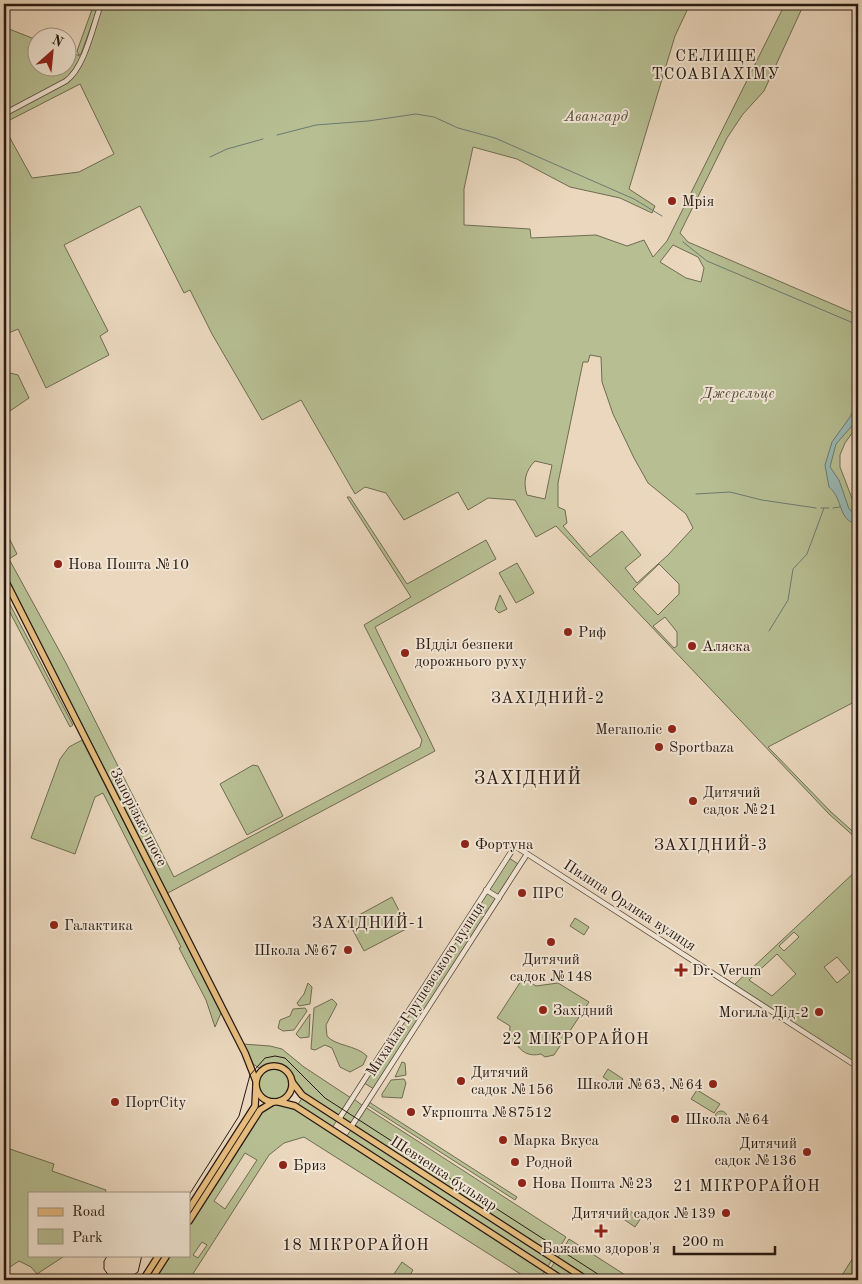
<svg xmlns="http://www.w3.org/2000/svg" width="862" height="1284" font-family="'Old Standard TT',serif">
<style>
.green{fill:#b6be92;stroke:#6f6c52;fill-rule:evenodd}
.water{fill:#98b9b4;stroke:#6b7973}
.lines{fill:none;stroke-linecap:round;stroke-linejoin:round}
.stream{stroke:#6b7973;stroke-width:1}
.minor-casing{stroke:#58493d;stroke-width:6}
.major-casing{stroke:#281a12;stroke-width:8}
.minor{stroke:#f1e5d4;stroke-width:4.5}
.major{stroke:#e5bc7e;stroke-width:5.5}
.tram{stroke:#281a12;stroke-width:1}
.poi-dot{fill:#8f2418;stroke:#f1e5d4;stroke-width:2}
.labels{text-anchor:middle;stroke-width:4;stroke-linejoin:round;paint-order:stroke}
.park-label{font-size:15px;font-style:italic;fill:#534b38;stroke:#f1e5d4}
.poi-label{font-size:15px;fill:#281a12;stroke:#f1e5d4;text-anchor:start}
.street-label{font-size:15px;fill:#281a12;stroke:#f1e5d4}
.neighbourhood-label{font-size:16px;letter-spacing:1px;fill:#281a12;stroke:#f1e5d4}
.quarter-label{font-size:18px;letter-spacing:1px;fill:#281a12;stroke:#f1e5d4}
</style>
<rect width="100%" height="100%" fill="#ead7bd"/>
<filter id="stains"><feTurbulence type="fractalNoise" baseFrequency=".004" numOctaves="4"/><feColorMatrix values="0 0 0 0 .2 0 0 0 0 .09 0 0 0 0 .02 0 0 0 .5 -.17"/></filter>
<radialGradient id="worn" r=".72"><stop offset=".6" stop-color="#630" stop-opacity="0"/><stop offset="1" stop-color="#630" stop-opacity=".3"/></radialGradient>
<!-- green -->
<g class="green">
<polygon points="94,4 99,4 81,54 79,55 77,51"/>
<path d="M101,4H690L675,36L629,189L655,206L652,213L620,198L570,187L517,159L473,147L464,189V225L530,229L531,238L596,235L627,246L644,240L653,257L667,241L785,4H804L764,91L743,114L727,138L680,233L688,242L858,315V425L845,443L840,455V467L853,501L858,507V700L768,747L831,812L858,836V840L829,814L556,526L536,537L515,500L488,498L468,510L458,492L404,520L386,493L365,487L355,494L301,400L262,420L212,334L190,290L184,293L140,206L64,245L108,331L100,336L109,355L46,388L18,329L4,335V127L32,178L79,172L114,154L80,84L4,123V27L37,40L38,68H68V51L82,57ZM673,245L698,257L704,268L701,282L686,278L660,262ZM590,355L601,357L602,382L613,414L634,458L648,483L686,514L693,528L668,555L637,583L625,568L641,555L622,531L590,557L563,526L567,523L565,510L558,507V483L583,362H588ZM535,461L552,465L545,499L527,495C523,482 525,471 535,461ZM659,564L679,584V594L658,615L633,589ZM665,617L677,632V646L674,648L653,626Z"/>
<polygon points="10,373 18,375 29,398 4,415 4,404 10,399 4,386 4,376"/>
<polygon points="347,497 350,497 407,584 486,540 496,559 375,627 435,751 166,894 4,573 4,528 17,554 9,559 66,663 174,877 420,747 422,740 364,625 411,597"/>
<polygon points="517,563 534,593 516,603 499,573"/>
<polygon points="4,593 73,725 70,727 4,601"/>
<polygon points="500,595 507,609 499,613 495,609"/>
<polygon points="82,740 221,1013 215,1027 206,1000 179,948 181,947 103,793 95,797 75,854 31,838 60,759 69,747"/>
<polygon points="253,765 258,766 283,816 247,835 220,784"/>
<polygon points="509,858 518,864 498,896 489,889"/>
<path d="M858,869V1065L734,985ZM794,932L799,937L784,951L779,946ZM777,954L796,974L772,996L749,980ZM837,957L850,972L837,983L824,967Z"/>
<polygon points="487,892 496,898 374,1089 364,1083"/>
<polygon points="392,897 408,928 364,951 348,921"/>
<polygon points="575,918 589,927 584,935 570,926"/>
<path d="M523,978L536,986L558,983L589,1002L554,1055L545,1057L541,1054C529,1057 520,1052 515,1041L509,1042L510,1026L497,1018Z"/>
<polygon points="308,983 312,987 310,1004 299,1006 297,1003 304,994"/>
<path d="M332,999L337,1004L326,1025L327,1036C335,1046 356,1045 367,1056L363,1065L350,1072L340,1067L332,1048L325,1045L315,1050L311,1049L314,1008Z"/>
<polygon points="305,1008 307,1011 294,1030 283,1031 278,1028 280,1020 290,1016 293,1009"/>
<polygon points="310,1014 309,1037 300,1038 296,1034"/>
<path d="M243,1044L270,1046L282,1049L304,1067L351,1098L339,1117C327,1110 312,1103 302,1093C292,1083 292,1064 274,1064C268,1064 264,1067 259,1068L253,1064Z"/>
<polygon points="402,1062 405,1063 406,1075 395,1077"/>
<circle cx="274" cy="1084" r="15"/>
<polygon points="608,1069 623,1079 618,1087 603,1077"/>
<polygon points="404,1079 406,1083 402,1098 382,1097 382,1094 391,1080"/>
<polygon points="697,1090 720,1104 714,1113 691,1099"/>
<polygon points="302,1098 337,1120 332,1128 297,1106"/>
<polygon points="354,1099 363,1106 351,1125 341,1119"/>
<polygon points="369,1102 517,1197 515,1200 367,1105"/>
<path d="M273,1104L294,1108L545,1271L539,1280H530L304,1137L284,1143L269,1155L189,1280H153L169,1255H189V1225L262,1111ZM245,1153L257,1160L225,1209L214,1201ZM202,1242L207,1245L198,1258L193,1255Z"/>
<polygon points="365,1107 566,1237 554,1257 353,1127"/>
<polygon points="256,1108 259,1109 189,1218 189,1212"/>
<circle cx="721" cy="1117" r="6"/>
<polygon points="351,1130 552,1260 547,1268 346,1137"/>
<polygon points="4,1147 54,1164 52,1171 106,1190 105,1193 29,1193 29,1255 66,1255 37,1274 31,1267 19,1261 4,1271"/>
<polygon points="627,1209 641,1218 635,1227 622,1218"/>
<polygon points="569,1239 633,1280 590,1280 557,1259"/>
<polygon points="858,1250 858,1280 839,1280"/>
<polygon points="402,1262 413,1270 407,1280 390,1280"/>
<polygon points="555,1262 584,1280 566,1280 550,1269"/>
</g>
<!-- water -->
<path class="water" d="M858,401V419L836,444L830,467L839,480L849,509L858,516V524C837,521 844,499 829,487L825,465L832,442L850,417Z"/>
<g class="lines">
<!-- stream -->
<g class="stream">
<polyline points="277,135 316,125 368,121 416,114 434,117 458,128 495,138 634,199 662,216"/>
<polyline points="210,157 227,149 263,139"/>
<polyline points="683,242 707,261 858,325"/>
<polyline points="696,494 730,492 762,500 816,508"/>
<polyline points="821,508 829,508"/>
<polyline points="833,508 840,507"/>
<polyline points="769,631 788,600 793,569 807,554 824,508"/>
</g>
<defs>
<g id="minor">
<path d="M4,114L66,81C85,67 93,26 101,4"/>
<polyline points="486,890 499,898"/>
<polyline points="339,1119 515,846 858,1067"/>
<polyline points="351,1127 527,854"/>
</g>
<g id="major">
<polyline points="4,578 245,1053 256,1081"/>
<circle cx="274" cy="1084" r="18"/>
<polyline points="292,1082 302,1095 587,1280"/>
<polyline points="279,1102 295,1106 563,1280"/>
<polyline points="189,1209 255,1106 256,1087"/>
<polyline points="189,1221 260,1110 273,1102"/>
<polyline points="143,1280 159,1255"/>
<polyline points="151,1280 167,1255"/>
</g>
</defs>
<!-- minor casing -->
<use href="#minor" class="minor-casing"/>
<!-- major casing -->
<use href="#major" class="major-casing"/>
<!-- minor -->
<use href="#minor" class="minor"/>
<!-- major -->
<use href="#major" class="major"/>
<!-- tram -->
<g class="tram">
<polyline points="189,1195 239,1116 250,1075 265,1058 275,1056 285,1058 325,1098 607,1280"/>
<polyline points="108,1255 104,1261 104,1269 112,1280"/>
<polyline points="126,1280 138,1272 142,1255"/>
</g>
</g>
<!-- markers -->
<g class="poi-dot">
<circle cx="672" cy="201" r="5"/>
<circle cx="58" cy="564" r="5"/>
<circle cx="568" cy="632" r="5"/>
<circle cx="692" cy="646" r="5"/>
<circle cx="405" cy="653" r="5"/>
<circle cx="672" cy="729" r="5"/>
<circle cx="659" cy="747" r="5"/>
<circle cx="693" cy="801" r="5"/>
<circle cx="465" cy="844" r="5"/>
<circle cx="522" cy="893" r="5"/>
<circle cx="54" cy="925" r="5"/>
<circle cx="551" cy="942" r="5"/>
<circle cx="348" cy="950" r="5"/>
<path d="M678.5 962.5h5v5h5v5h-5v5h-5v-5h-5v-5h5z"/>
<circle cx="543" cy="1010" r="5"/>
<circle cx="819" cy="1012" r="5"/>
<circle cx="461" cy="1081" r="5"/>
<circle cx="713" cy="1084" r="5"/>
<circle cx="115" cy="1102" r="5"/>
<circle cx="411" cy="1112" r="5"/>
<circle cx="675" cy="1119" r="5"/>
<circle cx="503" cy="1140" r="5"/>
<circle cx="807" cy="1152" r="5"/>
<circle cx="515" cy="1162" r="5"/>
<circle cx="283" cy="1165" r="5"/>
<circle cx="522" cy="1183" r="5"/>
<circle cx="726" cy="1213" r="5"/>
<path d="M598.5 1223.5h5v5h5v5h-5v5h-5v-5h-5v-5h5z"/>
</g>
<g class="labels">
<!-- park labels -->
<g class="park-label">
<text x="596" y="121">Авангард</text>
<text x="738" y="398">Джерельце</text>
</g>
<!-- poi labels -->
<g class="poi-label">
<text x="682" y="206">Мрія</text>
<text x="68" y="569">Нова Пошта №10</text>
<text x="578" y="637">Риф</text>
<text x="415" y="649">ВІдділ безпеки<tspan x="415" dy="17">дорожнього руху</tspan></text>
<text x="702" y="651">Аляска</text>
<text x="662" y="734" text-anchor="end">Мегаполіс</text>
<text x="669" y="752">Sportbaza</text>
<text x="703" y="797">Дитячий<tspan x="703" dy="17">садок №21</tspan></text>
<text x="475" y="849">Фортуна</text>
<text x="532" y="898">ПРС</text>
<text x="64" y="930">Галактика</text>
<text x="338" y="955" text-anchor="end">Школа №67</text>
<text x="551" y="964" text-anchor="middle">Дитячий<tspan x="551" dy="17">садок №148</tspan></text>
<text x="692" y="975">Dr. Verum</text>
<text x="553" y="1015">Західний</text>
<text x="809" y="1017" text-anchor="end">Могила Дiд-2</text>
<text x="471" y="1077">Дитячий<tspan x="471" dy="17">садок №156</tspan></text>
<text x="703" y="1089" text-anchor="end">Школи №63, №64</text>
<text x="125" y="1107">ПортCity</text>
<text x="421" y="1117">Укрпошта №87512</text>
<text x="685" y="1124">Школа №64</text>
<text x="513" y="1145">Марка Вкуса</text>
<text x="797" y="1148" text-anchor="end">Дитячий<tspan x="797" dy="17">садок №136</tspan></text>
<text x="525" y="1167">Родной</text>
<text x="293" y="1170">Бриз</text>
<text x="532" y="1188">Нова Пошта №23</text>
<text x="716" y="1218" text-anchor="end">Дитячий садок №139</text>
<text x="601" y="1253" text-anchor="middle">Бажаємо здоров'я</text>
</g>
<!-- street labels -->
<g class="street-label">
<text transform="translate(139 817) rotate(63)" y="5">Запорізьке шосе</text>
<text transform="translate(630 905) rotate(33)" y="5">Пилипа Орлика вулиця</text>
<text transform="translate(425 989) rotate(-57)" y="5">Михайла Грушевського вулиця</text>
<text transform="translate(444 1173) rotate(33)" y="5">Шевченка бульвар</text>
</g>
<!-- neighbourhood labels -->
<g class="neighbourhood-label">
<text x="716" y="61">СЕЛИЩЕ<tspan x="716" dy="18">ТСОАВIАХIМУ</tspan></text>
<text x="548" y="703">ЗАХІДНИЙ-2</text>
<text x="711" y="850">ЗАХІДНИЙ-3</text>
<text x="369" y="928">ЗАХІДНИЙ-1</text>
<text x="576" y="1044">22 МІКРОРАЙОН</text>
<text x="747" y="1191">21 МІКРОРАЙОН</text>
<text x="356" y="1250">18 МІКРОРАЙОН</text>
</g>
<!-- quarter labels -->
<g class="quarter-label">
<text x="528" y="784">ЗАХІДНИЙ</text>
</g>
</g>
<!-- margin -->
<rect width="862" height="1284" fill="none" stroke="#ead7bd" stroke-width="20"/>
<rect x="5" y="5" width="852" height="1274" fill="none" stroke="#281a12" stroke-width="2.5"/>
<rect x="10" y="10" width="842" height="1264" fill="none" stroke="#281a12"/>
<!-- legend -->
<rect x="28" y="1192" width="162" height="65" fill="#f1e5d4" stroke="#a19486"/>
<rect x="38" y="1208" width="25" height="8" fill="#e5bc7e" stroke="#a19486"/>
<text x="72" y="1216" font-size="15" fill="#281a12">Road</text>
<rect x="38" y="1229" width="25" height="15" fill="#b6be92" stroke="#a19486"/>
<text x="72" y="1242" font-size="15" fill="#281a12">Park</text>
<!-- north arrow -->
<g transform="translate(52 52) rotate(27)"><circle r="24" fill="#f1e5d4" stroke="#a19486"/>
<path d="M0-4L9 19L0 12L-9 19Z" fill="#8f2418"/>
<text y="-8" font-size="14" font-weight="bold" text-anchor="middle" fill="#281a12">N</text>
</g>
<!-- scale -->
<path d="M674 1246v8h101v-8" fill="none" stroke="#281a12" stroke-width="2.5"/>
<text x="682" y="1246" font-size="15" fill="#281a12" stroke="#f1e5d4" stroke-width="4" paint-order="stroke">200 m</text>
<rect width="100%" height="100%" filter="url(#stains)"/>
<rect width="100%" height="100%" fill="url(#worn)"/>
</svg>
